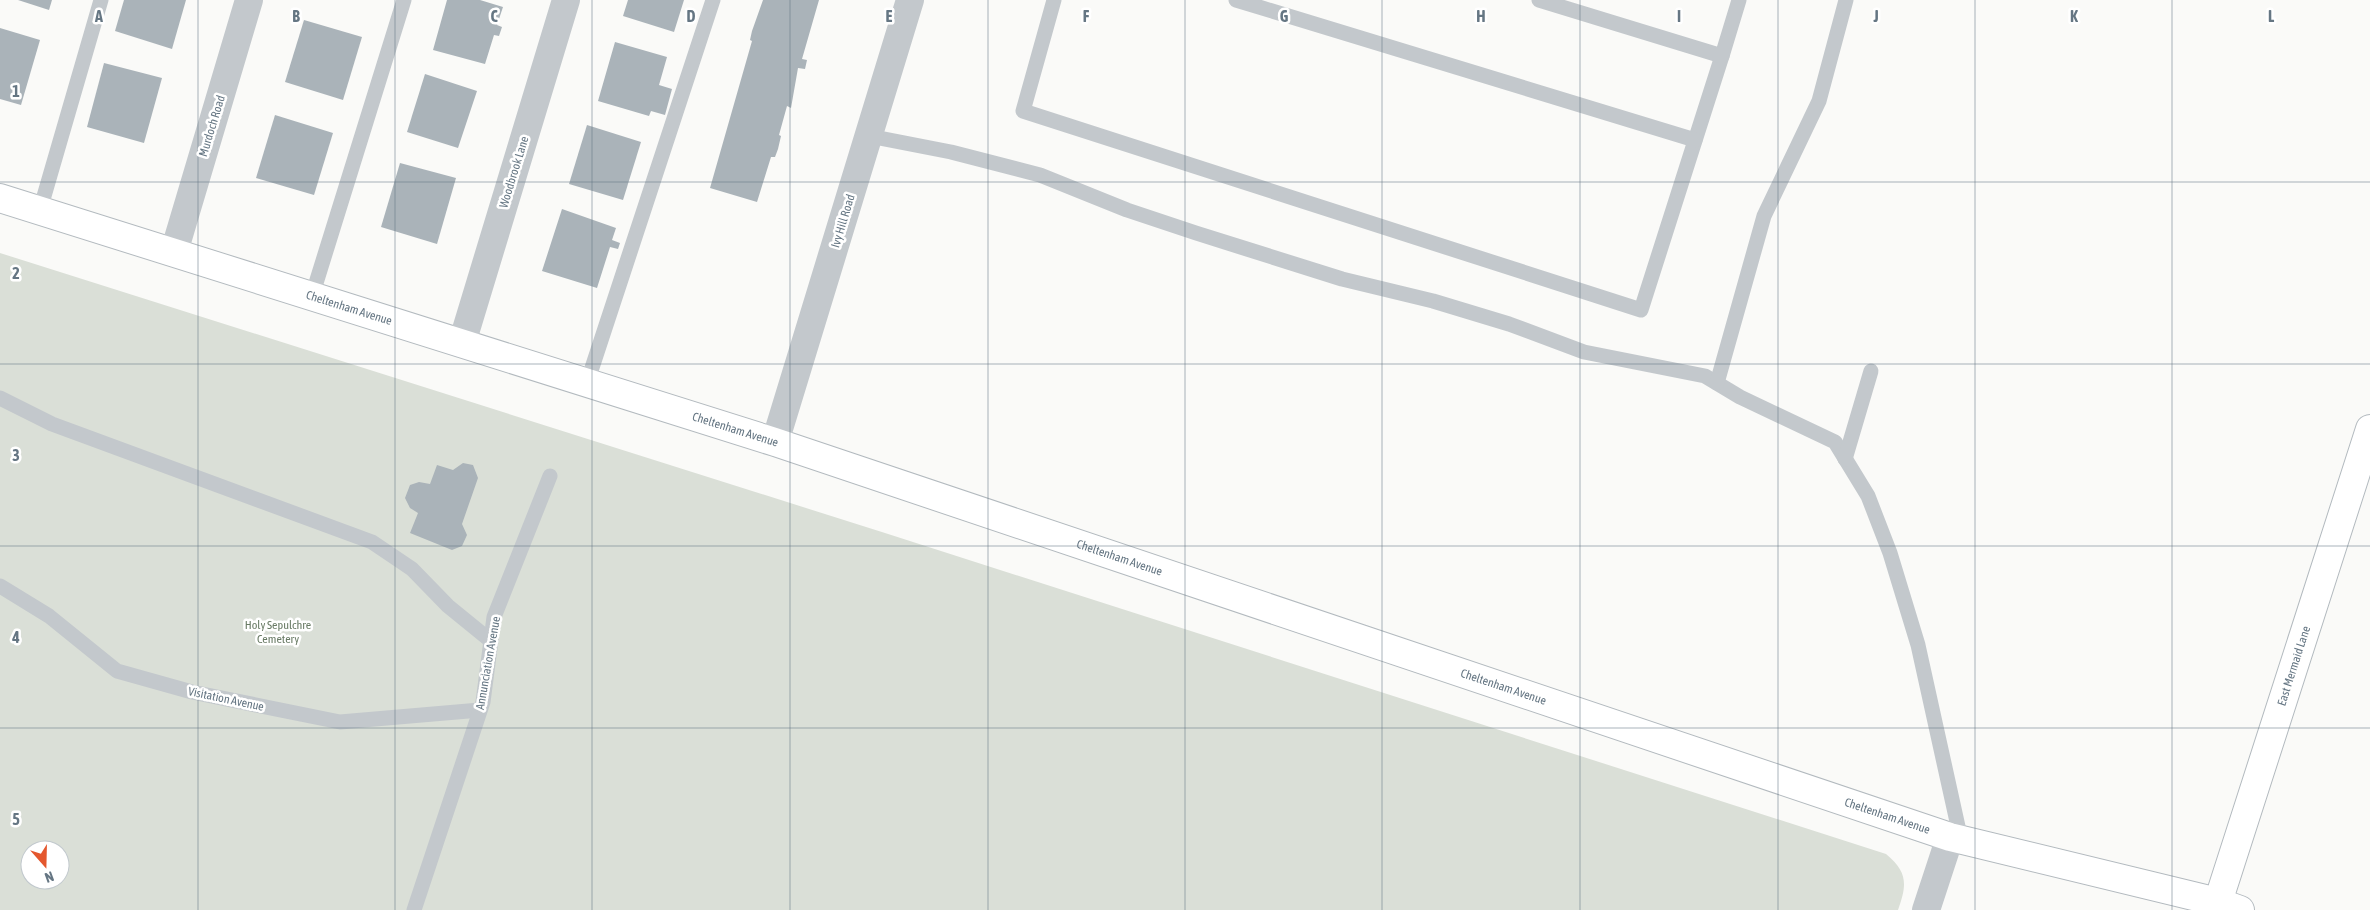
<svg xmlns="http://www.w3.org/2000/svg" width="2370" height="910" font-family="'Asap Condensed',sans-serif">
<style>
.green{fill:#dadfd7;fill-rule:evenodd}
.building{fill:#aab3b9}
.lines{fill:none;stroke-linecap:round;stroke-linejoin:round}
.secondary-casing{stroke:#b3babf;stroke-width:30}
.service{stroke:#c3c8cc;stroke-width:15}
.minor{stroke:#c3c8cc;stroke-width:28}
.tertiary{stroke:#c3c8cc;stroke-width:28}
.secondary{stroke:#fff;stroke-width:28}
.grid{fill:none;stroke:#657683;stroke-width:1;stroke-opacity:0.55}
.labels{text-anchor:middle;stroke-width:5;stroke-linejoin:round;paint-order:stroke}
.street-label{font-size:12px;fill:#657683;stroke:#fff}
.park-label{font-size:12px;fill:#687a64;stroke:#fff}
.grid-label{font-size:16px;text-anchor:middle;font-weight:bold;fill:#657683;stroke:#fff;stroke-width:5;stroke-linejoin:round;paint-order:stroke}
</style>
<rect width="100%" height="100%" fill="#fafaf8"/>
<!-- green -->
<path class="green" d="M0,253L885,533L1886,854C1908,872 1907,885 1898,910H0ZM30,850H60V880H30Z"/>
<!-- building -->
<g class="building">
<polygon points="18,0 52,0 49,10"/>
<polygon points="124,0 186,0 172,49 115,31"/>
<polygon points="447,0 480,0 503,7 497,25 502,27 499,36 494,35 485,64 433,50"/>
<polygon points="628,0 684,0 674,32 623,16"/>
<polygon points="763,0 819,0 802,59 807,60 805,69 798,68 791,108 787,106 779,135 781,136 778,149 775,157 771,157 757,202 710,188 752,41 750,40 752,31"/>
<polygon points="304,20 362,37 343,100 285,82"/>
<polygon points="0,28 40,40 21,105 0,99"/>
<polygon points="615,42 667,57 659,85 672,89 665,115 651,111 649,116 598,101"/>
<polygon points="104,63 162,78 144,143 87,127"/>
<polygon points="425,74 477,91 458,148 407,132"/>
<polygon points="275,115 333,133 314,195 256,178"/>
<polygon points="587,125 641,142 623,200 569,184"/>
<polygon points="400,163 456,178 437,244 381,227"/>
<polygon points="562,209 616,228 612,240 620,243 618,249 610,247 597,288 542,271"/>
<polygon points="463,463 473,465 478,478 462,524 467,535 462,546 452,550 410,533 418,513 410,508 405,498 410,485 419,482 430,484 437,465 453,470"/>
</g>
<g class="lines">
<defs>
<g id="secondary">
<path id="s1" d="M0,198L775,442L1950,837L2218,902L2240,910"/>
<path id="s2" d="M2218,902L2370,429"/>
</g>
</defs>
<!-- secondary casing -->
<use href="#secondary" class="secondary-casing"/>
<!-- service -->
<g class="service">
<polyline points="1054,0 1023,111 1641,310 1722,56"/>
<polyline points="1236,0 1695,140"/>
<polyline points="1539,0 1722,56 1739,0"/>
<polyline points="869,136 951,152 1040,175 1127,210 1196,233 1342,279 1433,301 1509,324 1584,352 1705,376 1740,397 1835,442 1868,496 1890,553 1918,645 1961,840"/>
<polyline points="40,210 101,0"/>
<polyline points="312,296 404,0"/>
<polyline points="587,383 713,0"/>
<polyline points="1717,383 1764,216 1819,101 1846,0"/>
<polyline points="0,398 52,424 372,542 412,569 448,606 491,641"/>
<polyline points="1845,459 1871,371"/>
<polyline points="0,586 49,616 117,671 192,692 340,722 480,710"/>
<polyline points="414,910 483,702 494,617 550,476"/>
</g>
<!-- minor -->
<g class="minor">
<polyline points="174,252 249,0"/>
<polyline points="462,343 566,0"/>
</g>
<!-- tertiary -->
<g class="tertiary">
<polyline points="775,442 910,0"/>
<polyline points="1926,910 1950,837"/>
</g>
<!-- secondary -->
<use href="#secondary" class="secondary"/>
</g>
<!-- grid -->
<path class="grid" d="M198,0V910M395,0V910M592,0V910M790,0V910M988,0V910M1185,0V910M1382,0V910M1580,0V910M1778,0V910M1975,0V910M2172,0V910M0,182H2370M0,364H2370M0,546H2370M0,728H2370"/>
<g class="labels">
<!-- street labels -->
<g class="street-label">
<text transform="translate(212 126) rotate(-73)" y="4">Murdoch Road</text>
<text transform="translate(514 172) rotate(-73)" y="4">Woodbrook Lane</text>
<text transform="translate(843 221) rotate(-73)" y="4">Ivy Hill Road</text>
<text dy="4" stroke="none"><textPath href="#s1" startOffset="366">Cheltenham Avenue</textPath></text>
<text dy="4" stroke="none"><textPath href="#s1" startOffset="771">Cheltenham Avenue</textPath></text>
<text dy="4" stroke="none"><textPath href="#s1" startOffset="1176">Cheltenham Avenue</textPath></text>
<text transform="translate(488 663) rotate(-80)" y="4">Annunciation Avenue</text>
<text dy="4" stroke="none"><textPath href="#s2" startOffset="248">East Mermaid Lane</textPath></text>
<text dy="4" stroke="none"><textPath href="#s1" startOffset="1581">Cheltenham Avenue</textPath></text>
<text transform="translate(226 699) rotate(12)" y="4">Visitation Avenue</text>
<text dy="4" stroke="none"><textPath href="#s1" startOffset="1986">Cheltenham Avenue</textPath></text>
</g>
<!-- park labels -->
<g class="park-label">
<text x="278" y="629">Holy Sepulchre<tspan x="278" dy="14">Cemetery</tspan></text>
</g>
</g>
<g class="grid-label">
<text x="99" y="22">A</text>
<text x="296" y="22">B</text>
<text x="494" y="22">C</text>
<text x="691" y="22">D</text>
<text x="889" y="22">E</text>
<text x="1086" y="22">F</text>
<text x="1284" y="22">G</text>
<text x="1481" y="22">H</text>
<text x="1679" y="22">I</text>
<text x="1876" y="22">J</text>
<text x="2074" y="22">K</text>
<text x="2271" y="22">L</text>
<text x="16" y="97">1</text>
<text x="16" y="279">2</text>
<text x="16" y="461">3</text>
<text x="16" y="643">4</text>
<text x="16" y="825">5</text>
</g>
<!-- north arrow -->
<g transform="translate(45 865) rotate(160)"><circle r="24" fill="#ffffff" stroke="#c1c8cd"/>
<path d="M0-4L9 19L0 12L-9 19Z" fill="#e4572e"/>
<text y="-8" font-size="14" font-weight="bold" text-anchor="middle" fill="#657683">N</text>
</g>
</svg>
